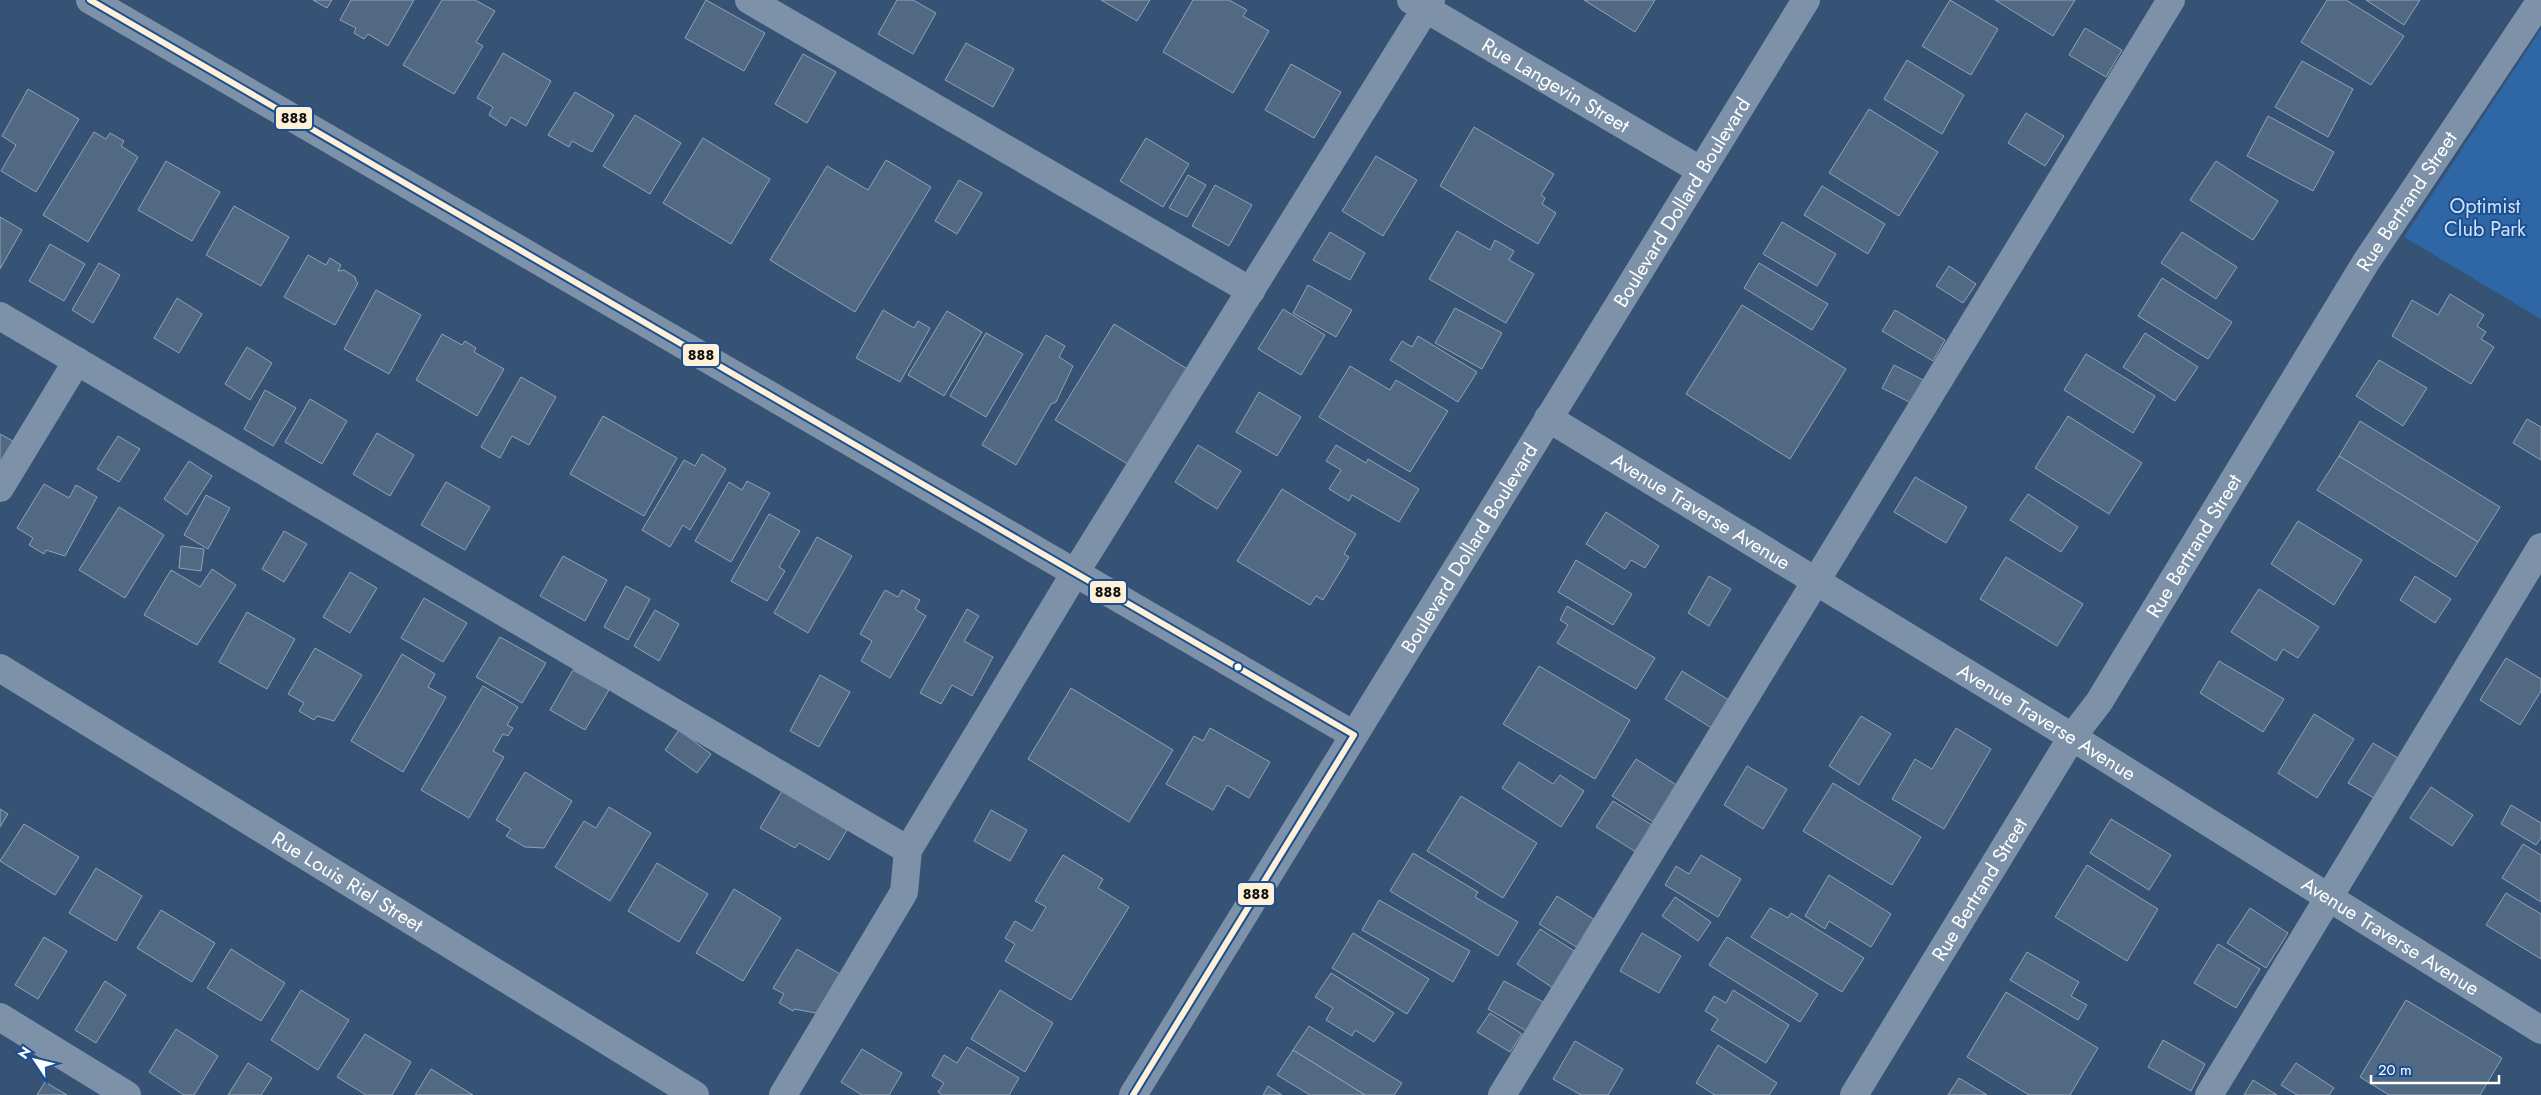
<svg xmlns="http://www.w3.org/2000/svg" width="2541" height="1095" font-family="Jost,sans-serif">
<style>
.green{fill:#2f66a5}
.building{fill:#526984;stroke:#92a2b6}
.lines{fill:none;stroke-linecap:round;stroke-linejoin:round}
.minor{stroke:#7d92a8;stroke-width:28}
.bus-1-casing{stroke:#1b4f8f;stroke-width:10}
.bus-1{stroke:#fff0d8;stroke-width:6}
.bus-dot{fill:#fff;stroke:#1b4f8f;stroke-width:2}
.labels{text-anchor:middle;stroke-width:4;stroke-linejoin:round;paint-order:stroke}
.street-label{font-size:20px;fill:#fff;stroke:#1b4f8f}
.park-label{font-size:20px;fill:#cfe3fa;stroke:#1b4f8f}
.line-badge{stroke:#1b4f8f;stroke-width:2}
.pale-badge-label{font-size:14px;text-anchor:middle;font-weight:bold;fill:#111}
</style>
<rect width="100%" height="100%" fill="#365274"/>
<!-- green -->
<polygon class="green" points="2541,29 2541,319 2404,237"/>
<!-- building -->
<g class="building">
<polygon points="313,0 332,0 327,8"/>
<polygon points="351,0 414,0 388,46 368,34 364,39 354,33 356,28 340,20"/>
<polygon points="442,0 475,0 495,11 476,42 483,46 454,94 403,65"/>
<polygon points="706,0 765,33 744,71 685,38"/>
<polygon points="897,0 913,0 936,13 913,54 878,34"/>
<polygon points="1101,0 1150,0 1137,21"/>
<polygon points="1193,0 1229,0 1247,10 1243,16 1269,31 1233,93 1163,52"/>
<polygon points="1584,0 1655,0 1635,32"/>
<polygon points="1950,0 1998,29 1971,75 1922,46"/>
<polygon points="1995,0 2075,0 2053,36"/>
<polygon points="2327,0 2346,0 2404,36 2371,85 2301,42"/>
<polygon points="2366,0 2420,0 2404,25"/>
<polygon points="2085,28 2122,50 2106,77 2069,55"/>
<polygon points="966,43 1014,69 993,107 945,80"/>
<polygon points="503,53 551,81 526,126 511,117 506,126 489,115 493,107 477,98"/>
<polygon points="803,54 836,72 807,123 775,104"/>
<polygon points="1907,60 1964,95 1942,134 1884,99"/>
<polygon points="2302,61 2353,89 2328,137 2275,107"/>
<polygon points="1291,64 1341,92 1314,138 1265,110"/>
<polygon points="28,89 79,119 36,192 1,171 16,145 2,136"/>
<polygon points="575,92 614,115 592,152 572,141 569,147 548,135"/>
<polygon points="1869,109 1938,152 1899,216 1829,173"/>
<polygon points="2026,113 2064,136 2045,166 2008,143"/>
<polygon points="635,115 681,143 650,194 603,166"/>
<polygon points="2268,116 2334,152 2313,191 2247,156"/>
<polygon points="1474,127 1554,174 1541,195 1545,198 1542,204 1556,213 1538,244 1440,186"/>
<polygon points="94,132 106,139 110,133 124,141 121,146 138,157 88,242 43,215"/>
<polygon points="703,138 770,179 731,244 663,203"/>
<polygon points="1146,138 1189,164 1163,207 1120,181"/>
<polygon points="1376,156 1417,180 1383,236 1342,211"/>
<polygon points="886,160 931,187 855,312 770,260 827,166 868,190"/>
<polygon points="166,161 220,192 192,241 138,210"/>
<polygon points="2216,161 2278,201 2253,240 2190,200"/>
<polygon points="1188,175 1206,185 1187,217 1169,208"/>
<polygon points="959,180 982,193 957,234 935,221"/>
<polygon points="1215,185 1252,205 1229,246 1192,226"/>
<polygon points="1822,186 1885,224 1868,254 1804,215"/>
<polygon points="234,206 289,237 261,286 206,255"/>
<polygon points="0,217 22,230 0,269"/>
<polygon points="1782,222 1836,254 1817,286 1763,254"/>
<polygon points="1457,231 1490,250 1495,240 1514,251 1509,260 1534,274 1506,323 1429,279"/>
<polygon points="1330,232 1365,253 1350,280 1313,260"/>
<polygon points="2182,232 2237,267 2216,299 2161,263"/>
<polygon points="50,244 85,264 64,301 29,281"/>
<polygon points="308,255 326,265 330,258 341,265 338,271 344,270 355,277 356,281 358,283 335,325 284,297"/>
<polygon points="99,263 120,275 93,323 72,310"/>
<polygon points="1759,263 1828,304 1812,330 1744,288"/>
<polygon points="1949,266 1976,284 1963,303 1936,286"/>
<polygon points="2162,278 2232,322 2208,359 2138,316"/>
<polygon points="1308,285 1352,310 1336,337 1293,313"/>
<polygon points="376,290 421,315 389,374 344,349"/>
<polygon points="2450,294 2484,315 2477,326 2486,332 2481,339 2494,347 2471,384 2392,336 2412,300 2438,315"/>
<polygon points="177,298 202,314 179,353 154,338"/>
<polygon points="1742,305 1846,369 1790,459 1686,394"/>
<polygon points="1455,308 1502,333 1482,369 1435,343"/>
<polygon points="1283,309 1325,335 1301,375 1258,349"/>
<polygon points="883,310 914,328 918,321 930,328 900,382 856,358"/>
<polygon points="1895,310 1945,340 1933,361 1882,331"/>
<polygon points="947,311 982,332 944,396 908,375"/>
<polygon points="1114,324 1189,370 1131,466 1055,420"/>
<polygon points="986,333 1023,354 986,417 950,396"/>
<polygon points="2145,333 2198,367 2175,401 2123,367"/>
<polygon points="442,334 462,345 465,341 476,348 474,352 504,369 477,416 416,380"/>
<polygon points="1046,335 1065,346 1059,357 1073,366 1056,402 1051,404 1016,465 982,445"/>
<polygon points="1418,336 1477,372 1458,402 1390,360 1402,341 1412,347"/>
<polygon points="247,347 272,363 250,400 225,384"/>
<polygon points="2086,354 2155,396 2133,433 2064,390"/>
<polygon points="2379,360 2427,388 2403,426 2356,396"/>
<polygon points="1894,365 1925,381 1913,404 1882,388"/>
<polygon points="1350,366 1390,390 1396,380 1448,411 1410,472 1319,417"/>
<polygon points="521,377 556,397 529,445 512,436 500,458 481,447"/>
<polygon points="265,390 296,408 273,446 244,429"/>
<polygon points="1259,392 1301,417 1277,456 1236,432"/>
<polygon points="310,399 347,421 322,464 285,442"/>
<polygon points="603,416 677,458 644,516 570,474"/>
<polygon points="2068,416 2142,463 2109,514 2035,468"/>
<polygon points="2527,419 2541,427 2541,460 2513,443"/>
<polygon points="2360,421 2500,507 2478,542 2339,456"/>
<polygon points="377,433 414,455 390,496 353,474"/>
<polygon points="0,434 13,441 0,463"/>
<polygon points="118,436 140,449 119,482 97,469"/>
<polygon points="1198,445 1241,471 1217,509 1175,482"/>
<polygon points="1336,445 1366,463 1368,459 1419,489 1399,522 1352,495 1349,501 1329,489 1341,470 1326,461"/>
<polygon points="702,454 726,469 690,530 683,525 670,547 642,530 684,460 695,466"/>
<polygon points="2339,456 2478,542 2456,577 2317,490"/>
<polygon points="189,461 212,476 187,515 164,499"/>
<polygon points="1915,477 1967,507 1946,543 1894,512"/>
<polygon points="747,481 770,493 731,562 695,541 729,482 742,490"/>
<polygon points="446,482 490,507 465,550 421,525"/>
<polygon points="44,484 69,498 76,485 97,497 65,556 46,550 44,554 29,545 33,538 17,528"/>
<polygon points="1282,489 1356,534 1344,554 1349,557 1323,600 1316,596 1310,605 1237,561"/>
<polygon points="2028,494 2078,527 2061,552 2010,520"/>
<polygon points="206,495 230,508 208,549 184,535"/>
<polygon points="119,507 164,535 125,598 79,570"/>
<polygon points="1606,512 1659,546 1645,568 1631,560 1625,569 1586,544"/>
<polygon points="769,514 800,531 779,567 785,571 767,601 731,581"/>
<polygon points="2298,521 2362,560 2334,605 2271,564"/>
<polygon points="284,531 307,544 284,582 262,569"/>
<polygon points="817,537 852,556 808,633 774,613"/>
<polygon points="181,546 204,549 201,571 179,568"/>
<polygon points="563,556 607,580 585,621 540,596"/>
<polygon points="2006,557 2083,604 2057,646 1980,599"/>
<polygon points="1576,560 1632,594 1613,625 1558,592"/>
<polygon points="212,569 236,585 197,645 144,615 171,570 200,587"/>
<polygon points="350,572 377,588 350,633 323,617"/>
<polygon points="1709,576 1731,589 1709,626 1688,613"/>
<polygon points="2415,576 2451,599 2435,623 2400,600"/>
<polygon points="626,586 650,599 628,640 604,627"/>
<polygon points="2259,589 2319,627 2298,658 2283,649 2276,661 2231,632"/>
<polygon points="885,590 898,597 902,590 920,600 915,609 926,616 890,678 861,661 872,641 860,634"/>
<polygon points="424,598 467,623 443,662 401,638"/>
<polygon points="1567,606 1655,658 1636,689 1557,643 1568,625 1560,620"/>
<polygon points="967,609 979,616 964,641 993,657 972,696 952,685 941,704 920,693"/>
<polygon points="655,610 679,624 659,661 634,646"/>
<polygon points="247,612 295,639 267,689 219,662"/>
<polygon points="500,637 546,663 522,703 476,677"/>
<polygon points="315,648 362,675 334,721 317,716 314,720 299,711 304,703 288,694"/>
<polygon points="402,654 435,674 428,687 446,697 403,772 351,741"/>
<polygon points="2506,658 2541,679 2541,691 2520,725 2480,700"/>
<polygon points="2219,661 2284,699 2263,732 2200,693"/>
<polygon points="1539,666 1630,720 1595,779 1503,724"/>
<polygon points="573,670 609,690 585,730 550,710"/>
<polygon points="1682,671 1732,702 1715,730 1665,699"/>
<polygon points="820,675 850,692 819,747 790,731"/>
<polygon points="483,686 518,707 507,725 513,728 508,736 503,734 493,751 504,757 469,818 421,790"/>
<polygon points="1071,688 1173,750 1129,822 1028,759"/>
<polygon points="2314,714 2354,739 2317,798 2278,773"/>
<polygon points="1861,716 1891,734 1859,785 1829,766"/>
<polygon points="1210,728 1270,762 1249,798 1227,785 1213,810 1166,784 1194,736 1203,741"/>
<polygon points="1956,728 1991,749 1944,829 1892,799 1915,759 1932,769"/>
<polygon points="679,730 711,754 697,773 665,750"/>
<polygon points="2373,743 2398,758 2374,798 2348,783"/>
<polygon points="1636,759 1678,786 1655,823 1612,796"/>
<polygon points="1519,762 1553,784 1560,775 1584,791 1561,827 1502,788"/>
<polygon points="1747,766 1787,789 1763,829 1724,805"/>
<polygon points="525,772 572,801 544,848 525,847 506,836 511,829 496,820"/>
<polygon points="1833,783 1921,837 1892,885 1803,831"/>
<polygon points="2431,787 2473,815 2452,846 2410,818"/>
<polygon points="782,791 847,830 829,860 799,843 795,848 760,828"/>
<polygon points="1461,796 1537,843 1503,898 1427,851"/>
<polygon points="1613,801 1652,825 1636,852 1596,827"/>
<polygon points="2511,805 2541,823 2541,838 2536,845 2501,824"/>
<polygon points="609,807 651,833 610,901 555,867 584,821 596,828"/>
<polygon points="0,809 8,814 0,827"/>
<polygon points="991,810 1027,830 1010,861 974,841"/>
<polygon points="2111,819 2171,855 2149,890 2090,853"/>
<polygon points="24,824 79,857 55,895 0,861"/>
<polygon points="2523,844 2541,855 2541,902 2502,878"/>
<polygon points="1413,853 1478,892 1475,897 1518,922 1498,956 1390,891"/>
<polygon points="1063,855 1103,879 1098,888 1129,907 1071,1000 1005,961 1015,944 1005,938 1015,921 1032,931 1046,907 1035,901"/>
<polygon points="1701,855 1741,879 1718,917 1665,885 1676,866 1689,874"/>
<polygon points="657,863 708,894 679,942 628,911"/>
<polygon points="2087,865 2158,909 2127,961 2055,917"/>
<polygon points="96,868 142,896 116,941 69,913"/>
<polygon points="1829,875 1891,914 1871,947 1829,921 1825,929 1805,916"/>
<polygon points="734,889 781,918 743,981 696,953"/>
<polygon points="2506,893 2541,914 2541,959 2486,925"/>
<polygon points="1557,896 1595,920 1578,948 1539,924"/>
<polygon points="1675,897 1711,922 1698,941 1662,916"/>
<polygon points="1379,900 1470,951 1453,982 1362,930"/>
<polygon points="1770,908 1788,918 1791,913 1864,958 1842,992 1751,937"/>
<polygon points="2250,908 2288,933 2266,968 2227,943"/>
<polygon points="161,910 215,943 192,982 137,948"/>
<polygon points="1540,929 1576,952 1553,988 1517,964"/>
<polygon points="1353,933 1429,979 1407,1014 1332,968"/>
<polygon points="1642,933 1681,956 1659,993 1620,971"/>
<polygon points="44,937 67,951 38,999 15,985"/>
<polygon points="1727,937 1818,994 1800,1022 1709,965"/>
<polygon points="2218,944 2260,969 2236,1008 2194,983"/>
<polygon points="231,949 285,983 261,1021 207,988"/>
<polygon points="797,949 840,974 816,1013 794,1009 793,1011 779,1003 784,994 773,988"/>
<polygon points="2027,952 2079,982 2071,996 2087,1005 2078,1020 2010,980"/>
<polygon points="1331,973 1394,1013 1374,1042 1355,1030 1352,1036 1326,1020 1333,1008 1315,997"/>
<polygon points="105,981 126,995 96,1043 75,1030"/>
<polygon points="1504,981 1545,1003 1528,1032 1488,1009"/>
<polygon points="301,990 349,1020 318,1070 271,1040"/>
<polygon points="1000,990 1053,1023 1025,1072 971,1039"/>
<polygon points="1733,990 1789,1025 1766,1063 1711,1030 1718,1019 1705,1011 1714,996 1726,1003"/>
<polygon points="2006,992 2098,1048 2070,1095 2029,1095 1967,1057"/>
<polygon points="2406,1000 2502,1058 2480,1095 2389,1095 2360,1077"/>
<polygon points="1490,1013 1522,1034 1510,1052 1477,1032"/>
<polygon points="1309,1026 1402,1083 1394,1095 1365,1095 1293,1050"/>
<polygon points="176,1029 218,1056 194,1095 184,1095 149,1072"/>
<polygon points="365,1034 411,1062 392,1095 366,1095 337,1077"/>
<polygon points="2163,1040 2205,1064 2191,1091 2148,1067"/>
<polygon points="1575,1041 1623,1069 1608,1095 1581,1095 1553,1079"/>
<polygon points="1718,1045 1777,1083 1769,1095 1715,1095 1696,1083"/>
<polygon points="967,1047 1019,1078 1009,1095 942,1095 938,1092 944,1083 932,1076 944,1055 957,1063"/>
<polygon points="862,1049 902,1073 889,1095 862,1095 841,1082"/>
<polygon points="1293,1050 1365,1095 1310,1095 1277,1075"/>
<polygon points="248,1063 272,1078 261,1095 228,1095"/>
<polygon points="2296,1063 2334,1088 2329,1095 2297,1095 2281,1085"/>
<polygon points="431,1069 473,1095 415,1095"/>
<polygon points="1959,1078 1987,1095 1948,1095"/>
<polygon points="2253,1080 2277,1095 2244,1095"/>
<polygon points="45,1082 67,1095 37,1095"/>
<polygon points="1268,1086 1282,1095 1263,1095"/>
</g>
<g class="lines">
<!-- minor -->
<g class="minor">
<polyline points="90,0 1354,735"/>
<polyline points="749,0 1251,291"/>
<path id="s1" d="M1411,0L1700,170"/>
<polyline points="0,316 908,850"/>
<path id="s2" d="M1548,418L2072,737L2541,1030"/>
<polyline points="0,488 77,361"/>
<path id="s3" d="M0,668L695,1095"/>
<polyline points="0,1017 127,1095"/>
<polyline points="783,1095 904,892 908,850 1075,573 1431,0"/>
<path id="s4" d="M1133,1095L1806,0"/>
<polyline points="1502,1095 2171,0"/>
<path id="s5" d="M1854,1095L2072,737L2099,702L2366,262L2541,0"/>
<polyline points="2209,1095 2541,547"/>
</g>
<defs>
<polyline id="bus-1" points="90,0 1354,735 1133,1095"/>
</defs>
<!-- bus-1 casing -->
<use href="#bus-1" class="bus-1-casing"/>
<!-- bus-1 -->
<use href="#bus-1" class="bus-1"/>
</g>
<!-- markers -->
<circle class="bus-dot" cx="1238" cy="667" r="4.5"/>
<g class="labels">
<!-- street labels -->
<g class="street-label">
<text dy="7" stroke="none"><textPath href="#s1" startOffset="168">Rue Langevin Street</textPath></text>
<text dy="7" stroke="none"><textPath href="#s5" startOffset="1051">Rue Bertrand Street</textPath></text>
<text dy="7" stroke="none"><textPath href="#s4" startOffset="1048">Boulevard Dollard Boulevard</textPath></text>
<text dy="7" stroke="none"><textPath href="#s2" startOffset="179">Avenue Traverse Avenue</textPath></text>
<text dy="7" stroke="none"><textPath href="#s5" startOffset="646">Rue Bertrand Street</textPath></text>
<text dy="7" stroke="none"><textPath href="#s4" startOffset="642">Boulevard Dollard Boulevard</textPath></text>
<text dy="7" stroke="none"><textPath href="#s2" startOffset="584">Avenue Traverse Avenue</textPath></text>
<text dy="7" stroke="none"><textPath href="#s3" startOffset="408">Rue Louis Riel Street</textPath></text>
<text dy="7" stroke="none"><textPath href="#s5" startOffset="241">Rue Bertrand Street</textPath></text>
<text dy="7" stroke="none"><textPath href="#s2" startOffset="989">Avenue Traverse Avenue</textPath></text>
</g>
<!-- park labels -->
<g class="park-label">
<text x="2485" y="213">Optimist<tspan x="2485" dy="23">Club Park</tspan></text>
</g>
</g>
<g class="line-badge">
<rect x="275" y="106" width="38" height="24" rx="5" fill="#fff0d8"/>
<rect x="682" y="343" width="38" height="24" rx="5" fill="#fff0d8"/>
<rect x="1089" y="580" width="38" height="24" rx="5" fill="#fff0d8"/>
<rect x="1237" y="882" width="38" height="24" rx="5" fill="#fff0d8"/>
</g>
<g class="pale-badge-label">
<text x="294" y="123">888</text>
<text x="701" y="360">888</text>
<text x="1108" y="597">888</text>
<text x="1256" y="899">888</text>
</g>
<!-- north arrow -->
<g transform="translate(35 1060) rotate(305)" stroke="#1b4f8f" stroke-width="4" paint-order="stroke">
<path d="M0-4L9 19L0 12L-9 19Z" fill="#ffffff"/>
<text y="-8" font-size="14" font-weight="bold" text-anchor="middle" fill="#ffffff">N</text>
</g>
<!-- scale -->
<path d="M2371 1075v8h128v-8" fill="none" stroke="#ffffff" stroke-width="2.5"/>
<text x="2378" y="1075" font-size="15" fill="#ffffff" stroke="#1b4f8f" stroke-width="4" paint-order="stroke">20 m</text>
</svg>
